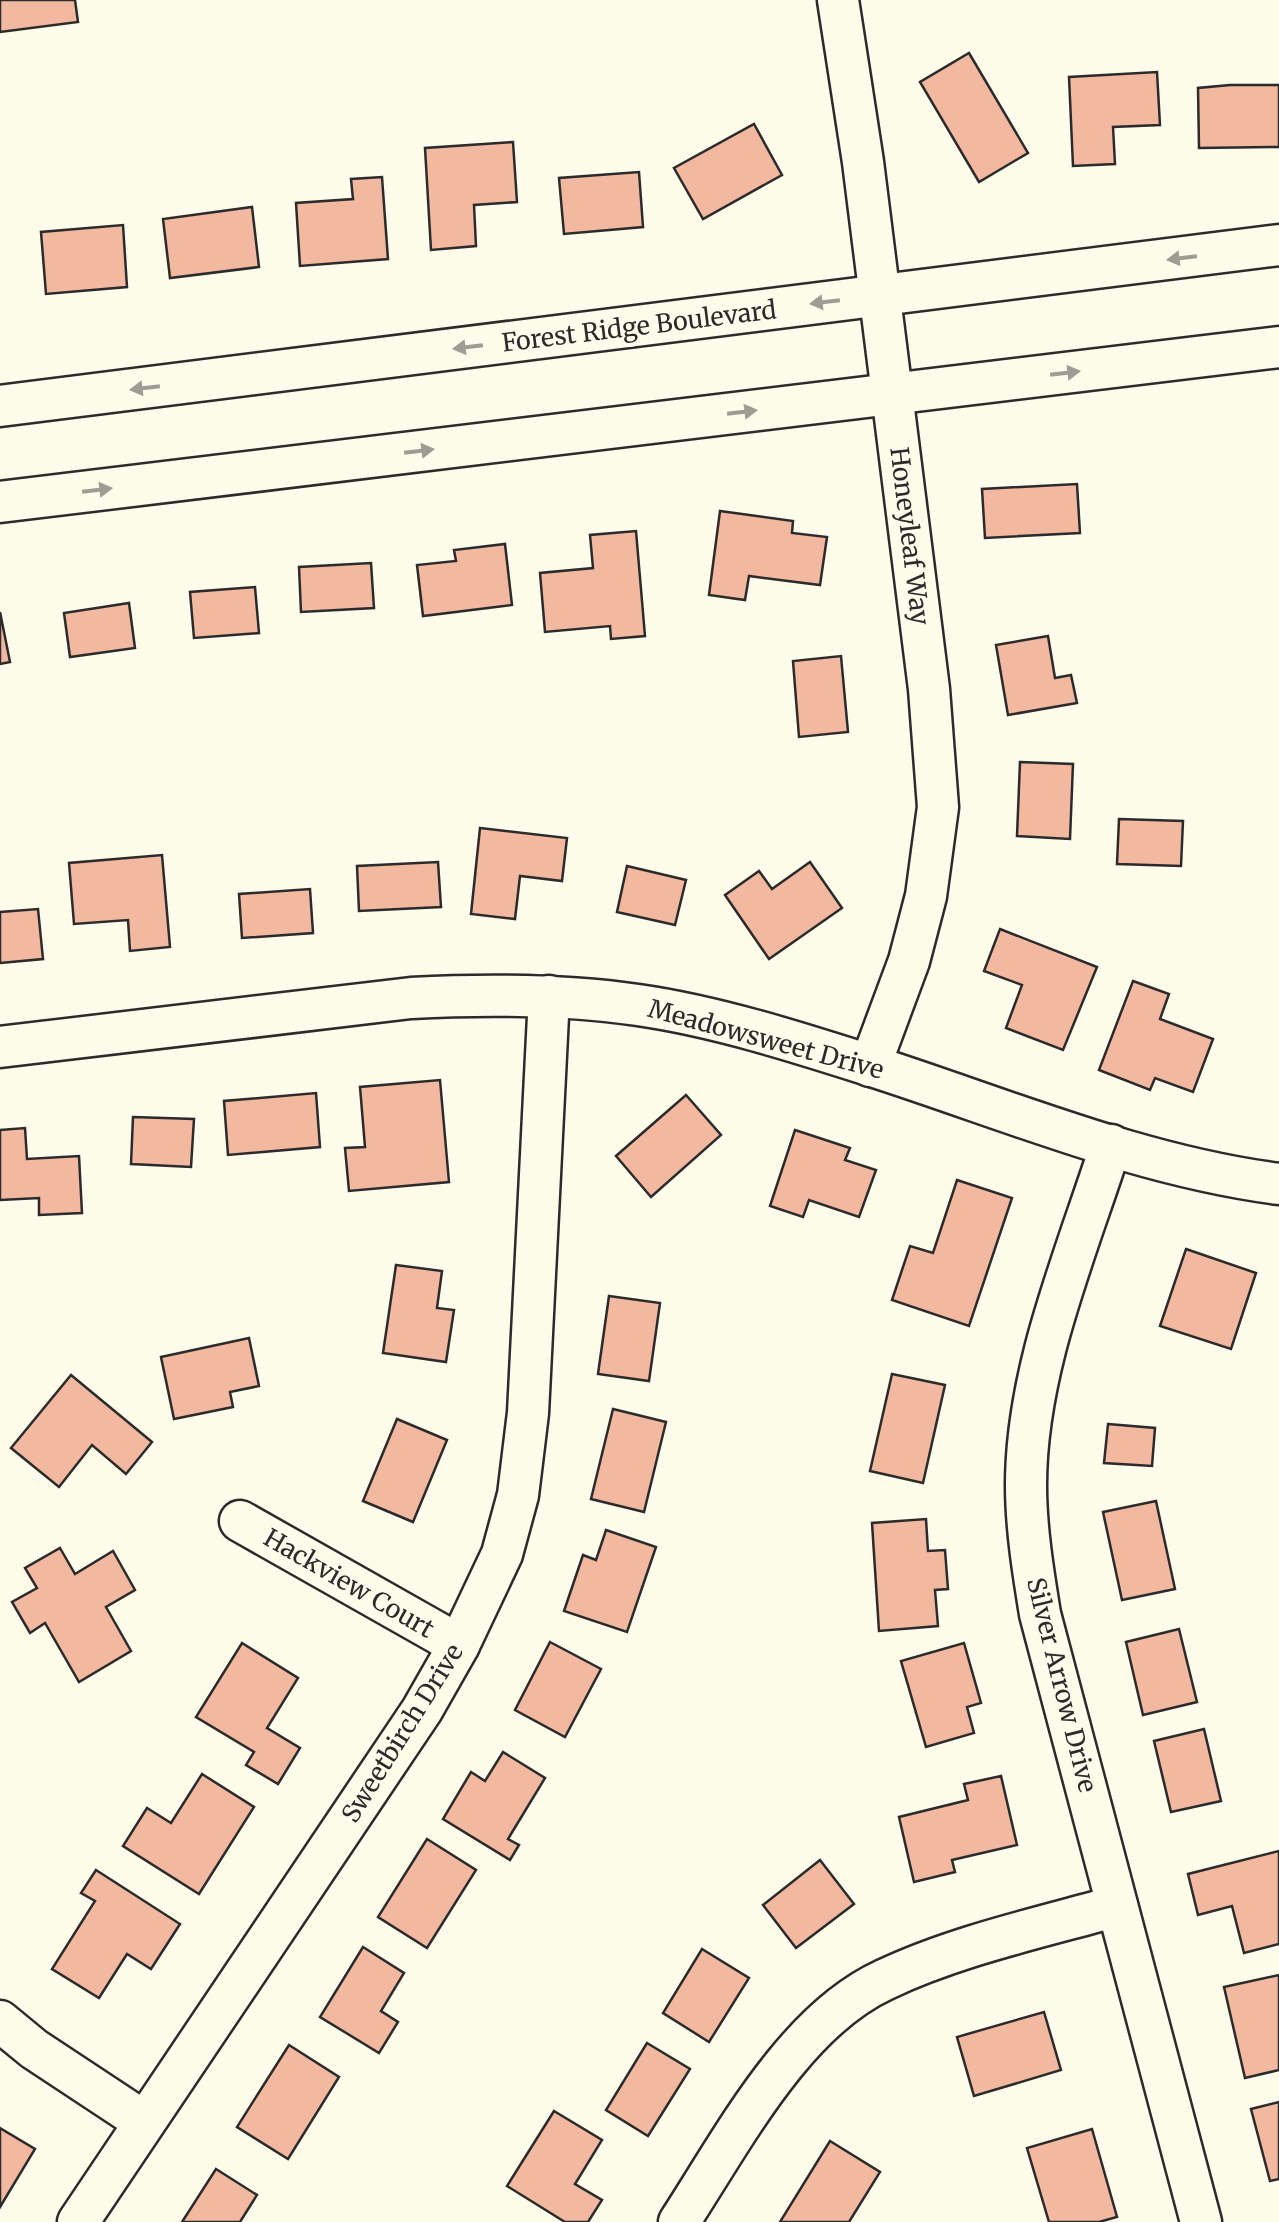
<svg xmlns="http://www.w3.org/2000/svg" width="1279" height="2222" font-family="Merriweather,serif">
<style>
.building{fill:#f2b8a0;stroke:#2b2b2b;stroke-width:2.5}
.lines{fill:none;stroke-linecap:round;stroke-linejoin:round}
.minor-casing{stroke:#2b2b2b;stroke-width:45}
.minor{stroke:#fdfbea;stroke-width:40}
.oneway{fill:#9e9d94}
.labels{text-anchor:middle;stroke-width:8;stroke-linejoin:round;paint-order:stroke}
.street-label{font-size:25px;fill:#2b2b2b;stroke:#fdfbea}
</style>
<rect width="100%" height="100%" fill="#fdfbea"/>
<!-- building -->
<g class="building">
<polygon points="0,0 75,0 78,22 0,32"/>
<polygon points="969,53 1028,153 979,182 920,82"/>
<polygon points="1157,72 1160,125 1113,127 1115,164 1073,166 1069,77"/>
<polygon points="1230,85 1279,85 1279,147 1199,148 1198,88"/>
<polygon points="754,124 782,175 703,219 674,168"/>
<polygon points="513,142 517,202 474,205 476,246 431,250 425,148"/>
<polygon points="639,172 643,227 564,234 559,178"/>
<polygon points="382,177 388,259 300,266 296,203 353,199 351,179"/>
<polygon points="252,207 259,267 170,278 163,219"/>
<polygon points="123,225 127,287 46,294 41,232"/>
<polygon points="1077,484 1080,533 985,538 982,489"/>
<polygon points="720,511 793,521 792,533 827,537 820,585 749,576 745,600 709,595"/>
<polygon points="636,531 645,636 611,639 610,626 545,632 540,573 593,568 590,535"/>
<polygon points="505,544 512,605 423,616 417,565 456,561 454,550"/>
<polygon points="371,563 374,608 301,612 299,567"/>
<polygon points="255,587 259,633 194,638 190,592"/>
<polygon points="129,603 135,648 70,657 64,613"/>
<polygon points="0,612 10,662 0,664"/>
<polygon points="1048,636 1055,678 1071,675 1077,703 1008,715 996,645"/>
<polygon points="841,656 848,732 799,737 793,661"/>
<polygon points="1020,762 1073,764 1070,839 1017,836"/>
<polygon points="1119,819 1183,821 1181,866 1117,864"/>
<polygon points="480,828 567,838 562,881 520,876 515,919 471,914"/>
<polygon points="162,855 170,947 130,951 128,920 74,924 69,863"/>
<polygon points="438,862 441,907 359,911 357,866"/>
<polygon points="810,862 842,908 769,959 725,895 759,871 772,889"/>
<polygon points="627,866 686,880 675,925 617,912"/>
<polygon points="310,889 313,933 242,938 239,894"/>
<polygon points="38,909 43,959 0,963 0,912"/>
<polygon points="1000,929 1097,967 1063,1050 1006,1028 1022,985 984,971"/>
<polygon points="1133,981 1169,994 1160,1019 1213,1039 1193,1092 1155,1078 1150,1090 1099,1070"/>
<polygon points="440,1080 449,1182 349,1191 345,1148 365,1147 360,1087"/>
<polygon points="316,1093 320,1147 228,1155 224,1101"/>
<polygon points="686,1095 721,1135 651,1197 616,1156"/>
<polygon points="133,1117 194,1119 191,1167 131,1164"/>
<polygon points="25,1128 27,1159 79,1156 82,1213 39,1215 39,1198 0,1200 0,1130"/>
<polygon points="795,1130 850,1148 845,1160 876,1170 859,1217 809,1200 803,1217 770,1206"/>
<polygon points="957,1180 1012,1198 969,1326 892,1300 910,1246 933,1253"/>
<polygon points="1186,1249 1256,1273 1231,1349 1160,1326"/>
<polygon points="396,1265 442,1271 437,1308 454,1310 446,1362 383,1353"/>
<polygon points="609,1296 660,1303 649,1381 598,1374"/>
<polygon points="249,1338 259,1386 230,1392 233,1407 174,1419 161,1357"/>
<polygon points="892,1374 945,1385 923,1483 870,1471"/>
<polygon points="71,1375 152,1442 126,1474 92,1445 59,1487 11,1448"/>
<polygon points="613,1409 666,1422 644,1512 591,1499"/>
<polygon points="397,1419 447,1440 413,1522 363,1501"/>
<polygon points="1108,1424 1155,1428 1152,1466 1104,1463"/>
<polygon points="1156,1501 1175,1589 1122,1600 1103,1512"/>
<polygon points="926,1519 928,1551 945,1550 948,1589 935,1590 938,1626 879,1631 872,1523"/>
<polygon points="606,1530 656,1547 627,1632 564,1611 583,1555 596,1560"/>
<polygon points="60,1548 75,1574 113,1551 135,1590 106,1607 131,1651 79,1682 45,1623 30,1633 12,1602 37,1588 25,1568"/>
<polygon points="1179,1629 1197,1702 1143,1715 1126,1642"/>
<polygon points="550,1642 601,1669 565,1737 515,1710"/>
<polygon points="242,1643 298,1678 267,1728 300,1748 278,1784 246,1765 254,1752 196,1717"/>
<polygon points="964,1643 981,1703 967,1707 974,1733 926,1747 901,1661"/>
<polygon points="1204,1729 1221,1801 1171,1812 1154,1741"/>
<polygon points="503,1752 545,1778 508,1839 519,1845 510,1860 443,1819 471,1772 485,1781"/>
<polygon points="202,1774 254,1807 199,1894 123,1846 147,1808 171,1823"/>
<polygon points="1001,1776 1017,1845 952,1860 955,1872 914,1882 899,1817 968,1800 964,1784"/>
<polygon points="427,1839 476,1870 427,1948 378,1917"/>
<polygon points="1279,1851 1279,1944 1244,1953 1232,1906 1198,1915 1188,1874"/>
<polygon points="820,1860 854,1904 796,1948 763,1905"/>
<polygon points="96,1870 180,1924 151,1969 127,1954 99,1998 52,1969 95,1901 81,1893"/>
<polygon points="363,1947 404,1973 381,2011 398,2022 379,2053 320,2017"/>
<polygon points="702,1949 749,1978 709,2042 663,2013"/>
<polygon points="1279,1975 1279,2070 1245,2078 1224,1987"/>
<polygon points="1044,2012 1061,2070 974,2096 957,2037"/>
<polygon points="647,2043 690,2069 648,2136 606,2110"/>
<polygon points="289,2045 339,2077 288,2159 237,2127"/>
<polygon points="1279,2102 1279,2179 1270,2181 1251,2109"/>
<polygon points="554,2111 602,2140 575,2184 602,2200 588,2222 565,2222 507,2186"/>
<polygon points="0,2128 35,2149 0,2207"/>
<polygon points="1092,2129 1117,2217 1099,2222 1049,2222 1027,2148"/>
<polygon points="830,2141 880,2172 849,2222 780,2222"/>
<polygon points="216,2169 257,2195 240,2222 182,2222"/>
</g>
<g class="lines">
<defs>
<g id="minor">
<polyline points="838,0 863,162 929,689 938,807 926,896 909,961 870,1066"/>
<polyline points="0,406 1279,245"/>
<polyline points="0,502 1279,347"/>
<path d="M0,1047L411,998C486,994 562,994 638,1005C715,1016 797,1042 872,1066C1006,1109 1139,1166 1279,1184"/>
<path d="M1111,1145C1076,1254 1026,1369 1026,1485C1026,1528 1033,1571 1040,1614L1201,2222"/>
<polyline points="240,1521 459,1645"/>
<polyline points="0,2021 34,2049 143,2121"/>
<polyline points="78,2222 422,1710 459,1645 502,1554 518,1495 528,1413 549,996"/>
<path d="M679,2222C732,2141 793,2022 884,1980C955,1946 1042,1927 1117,1906"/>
</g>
</defs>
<!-- minor casing -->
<use href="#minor" class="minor-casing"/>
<!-- minor -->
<use href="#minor" class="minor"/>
</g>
<!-- one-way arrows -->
<defs><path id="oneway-solid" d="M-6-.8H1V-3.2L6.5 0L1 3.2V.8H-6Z" transform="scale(2.5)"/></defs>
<g class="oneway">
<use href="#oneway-solid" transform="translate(1182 258) rotate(173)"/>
<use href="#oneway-solid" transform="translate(825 302) rotate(173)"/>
<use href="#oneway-solid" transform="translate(468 347) rotate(173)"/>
<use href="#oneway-solid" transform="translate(1065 373) rotate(-7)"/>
<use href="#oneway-solid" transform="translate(145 388) rotate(173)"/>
<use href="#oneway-solid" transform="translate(742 412) rotate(-7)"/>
<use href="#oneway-solid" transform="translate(419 451) rotate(-7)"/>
<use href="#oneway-solid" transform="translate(97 490) rotate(-7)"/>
</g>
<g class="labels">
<!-- street labels -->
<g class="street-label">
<text transform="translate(639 326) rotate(-7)" y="9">Forest Ridge Boulevard</text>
<text transform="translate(910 536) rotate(83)" y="9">Honeyleaf Way</text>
<text transform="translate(766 1039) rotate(15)" y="9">Meadowsweet Drive</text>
<text transform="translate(349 1583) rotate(30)" y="9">Hackview Court</text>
<text transform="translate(1062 1685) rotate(76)" y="9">Silver Arrow Drive</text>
<text transform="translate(402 1733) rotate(-58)" y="9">Sweetbirch Drive</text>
</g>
</g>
</svg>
